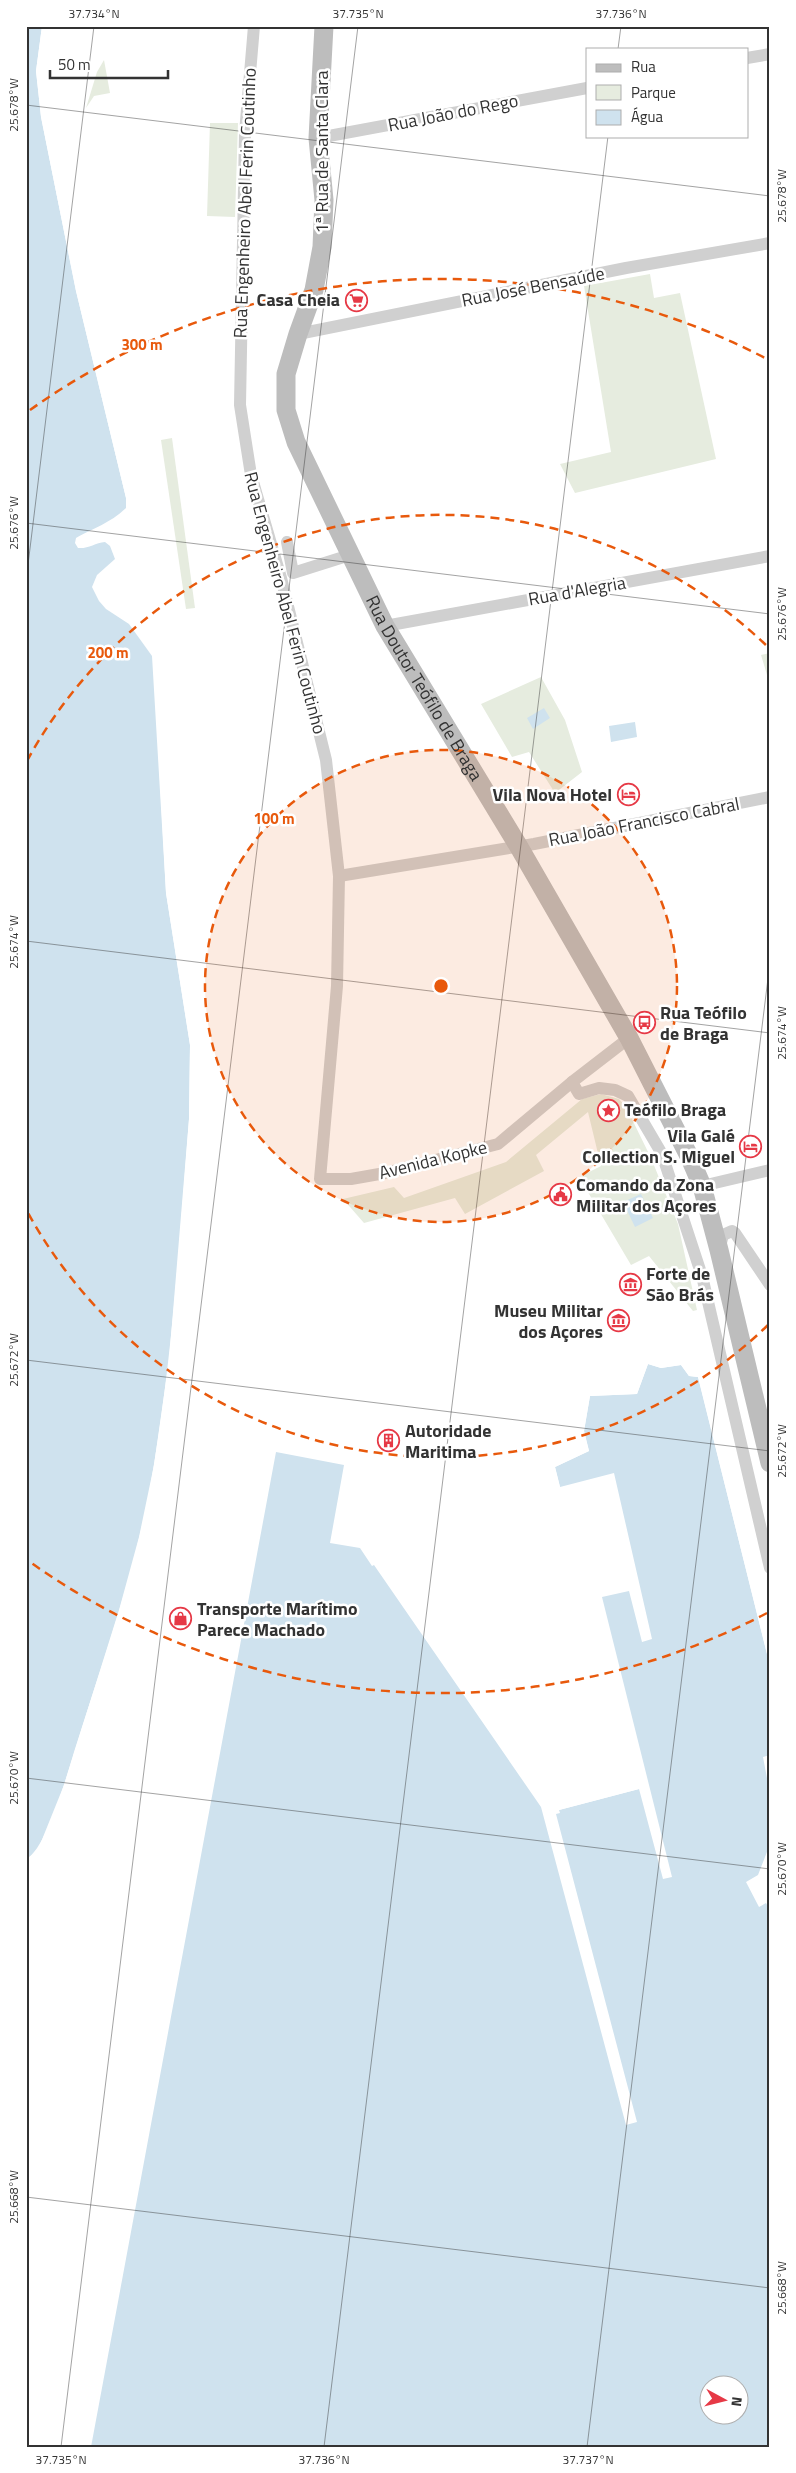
<svg xmlns="http://www.w3.org/2000/svg" width="796" height="2473" font-family="'Titillium Web',sans-serif">
<style>
.green{fill:#e6ecdf}
.water{fill:#cfe2ee;fill-rule:evenodd}
.pier{fill:#fff}
.lines{fill:none;stroke-linecap:round;stroke-linejoin:round}
.street{stroke:#d0d0d0;stroke-width:12}
.secondary{stroke:#bdbdbd;stroke-width:19}
.ticks{fill:none;stroke:#333;stroke-width:1;stroke-opacity:0.45}
.ring{fill:none;stroke:#e8590c;stroke-width:2.5;stroke-dasharray:9 6}
.labels{text-anchor:middle;stroke-width:5;stroke-linejoin:round;paint-order:stroke}
.street-label{font-size:18px;fill:#333;stroke:#fff}
.poi-label{font-size:18px;font-weight:bold;fill:#333;stroke:#fff;text-anchor:start}
.centre{fill:#e8590c;stroke:#fff;stroke-width:2.5}
.ring-label{font-size:15px;text-anchor:middle;font-weight:bold;fill:#e8590c;stroke:#fff;stroke-width:5;stroke-linejoin:round;paint-order:stroke}
.neatline{fill:none;stroke:#333;stroke-width:2}
.ticks-label{font-size:12px;text-anchor:middle;fill:#333}
</style>
<rect width="100%" height="100%" fill="#fff"/>
<!-- green -->
<g class="green">
<polygon points="104,60 110,93 94,96 86,108 97,72"/>
<polygon points="210,123 238,123 235,217 207,216"/>
<polygon points="650,274 654,298 680,293 716,459 575,493 560,464 611,452 584,286"/>
<polygon points="172,438 195,608 186,609 161,440"/>
<polygon points="770,653 770,685 761,655"/>
<polygon points="541,677 565,720 582,772 555,793 529,752 512,757 481,704"/>
<polygon points="601,1094 619,1099 626,1107 651,1158 678,1224 697,1310 693,1311 649,1256 631,1265 579,1177 601,1166 588,1112 536,1155 544,1171 465,1214 455,1198 364,1223 343,1199 394,1187 404,1198 506,1162 582,1099"/>
</g>
<!-- water -->
<g class="water">
<path d="M26,26H42L36,71L41,117L76,291L126,498V508C109,524 95,527 76,538L75,543L78,548C88,549 95,543 105,542L110,546L115,559L97,575L92,587L99,601L106,609L129,624L152,656L166,893L190,1045L189,1119C180,1234 173,1350 154,1464C139,1562 104,1657 74,1752C67,1775 46,1850 26,1859Z"/>
<polygon points="544,708 550,718 533,729 527,718"/>
<polygon points="635,722 637,737 611,742 609,726"/>
<polygon points="641,1194 653,1218 635,1227 623,1202"/>
<path d="M648,1364L661,1368L681,1365L689,1376L698,1377L770,1666V1755L763,1757L770,1794V1844L758,1875L746,1882L759,1907L766,1903L770,1910V2447H91L276,1452L344,1465L330,1543L360,1548L372,1566L374,1565L541,1807L626,2125L637,2122L556,1814L560,1813L559,1810L639,1789L663,1879L672,1877L602,1597L629,1591L642,1642L652,1639L614,1473L560,1487L555,1467L589,1451L584,1431L590,1396L637,1394ZM708,2386H738V2416H708Z"/>
</g>
<!-- pier -->
<g class="pier">
<polygon points="42,26 44,26 39,71 43,117 79,291 128,500 126,498 76,291 41,117 36,71"/>
<polygon points="153,652 158,679 161,777 168,893 192,1045 192,1120 171,1360 157,1465 142,1538 122,1610 66,1786 42,1848 33,1858 26,1861 39,1847 64,1785 119,1610 139,1537 154,1465 169,1360 189,1119 190,1045 166,893"/>
<polygon points="647,1361 661,1365 682,1363 690,1373 701,1376 770,1656 770,1666 698,1377 689,1376 681,1365 661,1368 648,1364 637,1394 590,1396 584,1431 589,1451 555,1467 560,1487 557,1487 553,1466 586,1449 582,1431 588,1394 635,1391"/>
<polygon points="638,1786 639,1789 559,1810 559,1807"/>
</g>
<g class="lines">
<!-- street -->
<g class="street">
<polyline points="254,26 245,133 240,405 251,475 281,578 326,760 339,876 337,986 320,1179 351,1179 385,1173 498,1144 572,1082 629,1038"/>
<polyline points="747,58 770,54"/>
<polyline points="318,138 587,88"/>
<polyline points="298,334 626,268 770,243"/>
<polyline points="287,542 293,573 350,555"/>
<polyline points="385,626 770,556"/>
<polyline points="339,876 534,844 770,797"/>
<polyline points="572,1082 579,1094 599,1088 615,1090 628,1096 662,1154 702,1276 770,1568"/>
<polyline points="702,1186 770,1170"/>
<polyline points="719,1250 723,1235 732,1231 735,1233 770,1285"/>
</g>
<!-- secondary -->
<path class="secondary" id="s1" d="M324,26L318,138L324,200L322,247L314,290L298,334L286,374V410L296,442L385,626L519,847L629,1038L690,1158L702,1186L719,1250L770,1463"/>
</g>
<!-- ticks -->
<path class="ticks" d="M618,49L621,26M26,105L770,196M26,523L770,614M26,581L94,26M26,941L770,1033M26,1360L770,1451M26,1778L770,1869M26,2197L770,2288M61,2447L358,26M324,2447L608,136M587,2447L770,962"/>
<!-- distance rings -->
<circle cx="441" cy="986" r="236" fill="#e8590c" fill-opacity=".12"/>
<g class="ring">
<circle cx="441" cy="986" r="236"/>
<path d="M768 1325A471 471 0 0 1 27 1211M27 761A471 471 0 0 1 768 647"/>
<path d="M767 1613A707 707 0 0 1 30 1562M30 410A707 707 0 0 1 767 359"/>
</g>
<!-- icons -->
<defs>
<symbol id="supermarket-ring" viewBox="-11 -11 22 22"><circle r="9.5" fill="#fff" stroke="#e63946" stroke-width="1.5"/><path d="M-6-5.5h2.5l.6 2H6L4.5 2H-2.5L-4.4-4H-6ZM-1.5 3.2a1.3 1.3 0 1 0 .1 0ZM3 3.2a1.3 1.3 0 1 0 .1 0Z" fill="#e63946"/></symbol>
<symbol id="hotel-ring" viewBox="-11 -11 22 22"><circle r="9.5" fill="#fff" stroke="#e63946" stroke-width="1.5"/><path d="M-6-4.5h1.5V1H6V5H4.5V3h-9V5H-6ZM-4 0a1.8 1.8 0 1 1 3.6 0ZM.5 0V-2.5h3Q6-2.5 6 0Z" fill="#e63946"/></symbol>
<symbol id="bus-ring" viewBox="-11 -11 22 22"><circle r="9.5" fill="#fff" stroke="#e63946" stroke-width="1.5"/><path d="M-5-6H5V4H4V6H2V4H-2V6H-4V4H-5ZM-3.5-4V0h7V-4ZM-3.5 1.2v1.5H-2V1.2ZM2 1.2v1.5H3.5V1.2Z" fill="#e63946"/></symbol>
<symbol id="sight-ring" viewBox="-11 -11 22 22"><circle r="9.5" fill="#fff" stroke="#e63946" stroke-width="1.5"/><path d="M0-6L1.8-2.2L6-1.7L2.9 1.2L3.7 5.4L0 3.3L-3.7 5.4L-2.9 1.2L-6-1.7L-1.8-2.2Z" fill="#e63946"/></symbol>
<symbol id="civic-ring" viewBox="-11 -11 22 22"><circle r="9.5" fill="#fff" stroke="#e63946" stroke-width="1.5"/><path d="M-.6-6.5H3V-4.5H.6V-3L4-1V1h2V6H-6V1h2V-1L-.6-3ZM-1.2 2.5V6h2.4V2.5Z" fill="#e63946"/></symbol>
<symbol id="museum-ring" viewBox="-11 -11 22 22"><circle r="9.5" fill="#fff" stroke="#e63946" stroke-width="1.5"/><path d="M0-6L6-3V-2H-6V-3ZM-5-1h2V3h-2ZM-1-1h2V3h-2ZM3-1h2V3H3ZM-6 4H6V6H-6Z" fill="#e63946"/></symbol>
<symbol id="building-ring" viewBox="-11 -11 22 22"><circle r="9.5" fill="#fff" stroke="#e63946" stroke-width="1.5"/><path d="M-4-6H4V6H1V3H-1V6H-4ZM-2.5-4.3h1.7v1.8h-1.7ZM.8-4.3h1.7v1.8H.8ZM-2.5-1h1.7V.8h-1.7ZM.8-1h1.7V.8H.8Z" fill="#e63946"/></symbol>
<symbol id="shop-ring" viewBox="-11 -11 22 22"><circle r="9.5" fill="#fff" stroke="#e63946" stroke-width="1.5"/><path d="M-5-2.5h2.3a2.7 3.5 0 0 1 5.4 0H5L5.5 6h-11ZM-1.5-2.5h3a1.5 2.3 0 0 0-3 0Z" fill="#e63946"/></symbol>
</defs>
<g fill-rule="evenodd">
<use href="#supermarket-ring" x="344" y="288" width="25" height="25"/>
<use href="#hotel-ring" x="616" y="782" width="25" height="25"/>
<use href="#bus-ring" x="632" y="1010" width="25" height="25"/>
<use href="#sight-ring" x="596" y="1098" width="25" height="25"/>
<use href="#hotel-ring" x="738" y="1134" width="25" height="25"/>
<use href="#civic-ring" x="548" y="1182" width="25" height="25"/>
<use href="#museum-ring" x="618" y="1272" width="25" height="25"/>
<use href="#museum-ring" x="606" y="1308" width="25" height="25"/>
<use href="#building-ring" x="376" y="1428" width="25" height="25"/>
<use href="#shop-ring" x="168" y="1606" width="25" height="25"/>
</g>
<g class="labels">
<!-- street labels -->
<g class="street-label">
<text transform="translate(453 113) rotate(-11)" y="6">Rua João do Rego</text>
<text transform="translate(322 152) rotate(-90)" y="6">1ª Rua de Santa Clara</text>
<text transform="translate(245 203) rotate(-88)" y="6">Rua Engenheiro Abel Ferin Coutinho</text>
<text transform="translate(533 287) rotate(-11)" y="6">Rua José Bensaúde</text>
<text transform="translate(577 591) rotate(-10)" y="6">Rua d'Alegria</text>
<text transform="translate(285 603) rotate(75)" y="6">Rua Engenheiro Abel Ferin Coutinho</text>
<text dy="6" stroke="none"><textPath href="#s1" startOffset="701">Rua Doutor Teófilo de Braga</textPath></text>
<text transform="translate(644 822) rotate(-11)" y="6">Rua João Francisco Cabral</text>
<text transform="translate(433 1160) rotate(-14)" y="6">Avenida Kopke</text>
</g>
<!-- poi labels -->
<g class="poi-label">
<text x="340" y="306" text-anchor="end">Casa Cheia</text>
<text x="612" y="801" text-anchor="end">Vila Nova Hotel</text>
<text x="660" y="1019">Rua Teófilo<tspan x="660" dy="21">de Braga</tspan></text>
<text x="624" y="1116">Teófilo Braga</text>
<text x="735" y="1142" text-anchor="end">Vila Galé<tspan x="735" dy="21">Collection S. Miguel</tspan></text>
<text x="576" y="1191">Comando da Zona<tspan x="576" dy="21">Militar dos Açores</tspan></text>
<text x="646" y="1280">Forte de<tspan x="646" dy="21">São Brás</tspan></text>
<text x="603" y="1317" text-anchor="end">Museu Militar<tspan x="603" dy="21">dos Açores</tspan></text>
<text x="405" y="1437">Autoridade<tspan x="405" dy="21">Maritima</tspan></text>
<text x="197" y="1615">Transporte Marítimo<tspan x="197" dy="21">Parece Machado</tspan></text>
</g>
</g>
<circle cx="441" cy="986" r="8" class="centre"/>
<g class="ring-label">
<text x="142" y="350">300 m</text>
<text x="108" y="658">200 m</text>
<text x="274" y="824">100 m</text>
</g>
<!-- border -->
<rect width="796" height="2473" fill="none" stroke="#ffffff" stroke-width="55"/>
<!-- legend -->
<rect x="586" y="48" width="162" height="90" fill="#ffffff" stroke="#adadad"/>
<rect x="596" y="64" width="25" height="8" fill="#bdbdbd" stroke="#adadad"/>
<text x="631" y="72" font-size="15" fill="#333333">Rua</text>
<rect x="596" y="85" width="25" height="15" fill="#e6ecdf" stroke="#adadad"/>
<text x="631" y="98" font-size="15" fill="#333333">Parque</text>
<rect x="596" y="110" width="25" height="15" fill="#cfe2ee" stroke="#adadad"/>
<text x="631" y="122" font-size="15" fill="#333333">Água</text>
<!-- north arrow -->
<g transform="translate(724 2400) rotate(97)"><circle r="24" fill="#ffffff" stroke="#adadad"/>
<path d="M0-4L9 19L0 12L-9 19Z" fill="#e63946"/>
<text y="-8" font-size="14" font-weight="bold" text-anchor="middle" fill="#333333">N</text>
</g>
<!-- scale -->
<path d="M50 70v8h118v-8" fill="none" stroke="#333333" stroke-width="2.5"/>
<text x="58" y="70" font-size="15" fill="#333333" stroke="#ffffff" stroke-width="4" paint-order="stroke">50 m</text>
<rect x="28" y="28" width="740" height="2418" class="neatline"/>
<g class="ticks-label">
<text x="94" y="18">37.734°N</text>
<text x="358" y="18">37.735°N</text>
<text x="621" y="18">37.736°N</text>
<text transform="translate(14 105) rotate(-90)" y="4">25.678°W</text>
<text transform="translate(782 196) rotate(-90)" y="4">25.678°W</text>
<text transform="translate(14 523) rotate(-90)" y="4">25.676°W</text>
<text transform="translate(782 614) rotate(-90)" y="4">25.676°W</text>
<text transform="translate(14 942) rotate(-90)" y="4">25.674°W</text>
<text transform="translate(782 1033) rotate(-90)" y="4">25.674°W</text>
<text transform="translate(14 1360) rotate(-90)" y="4">25.672°W</text>
<text transform="translate(782 1451) rotate(-90)" y="4">25.672°W</text>
<text transform="translate(14 1778) rotate(-90)" y="4">25.670°W</text>
<text transform="translate(782 1869) rotate(-90)" y="4">25.670°W</text>
<text transform="translate(14 2197) rotate(-90)" y="4">25.668°W</text>
<text transform="translate(782 2288) rotate(-90)" y="4">25.668°W</text>
<text x="61" y="2464">37.735°N</text>
<text x="324" y="2464">37.736°N</text>
<text x="588" y="2464">37.737°N</text>
</g>
</svg>
